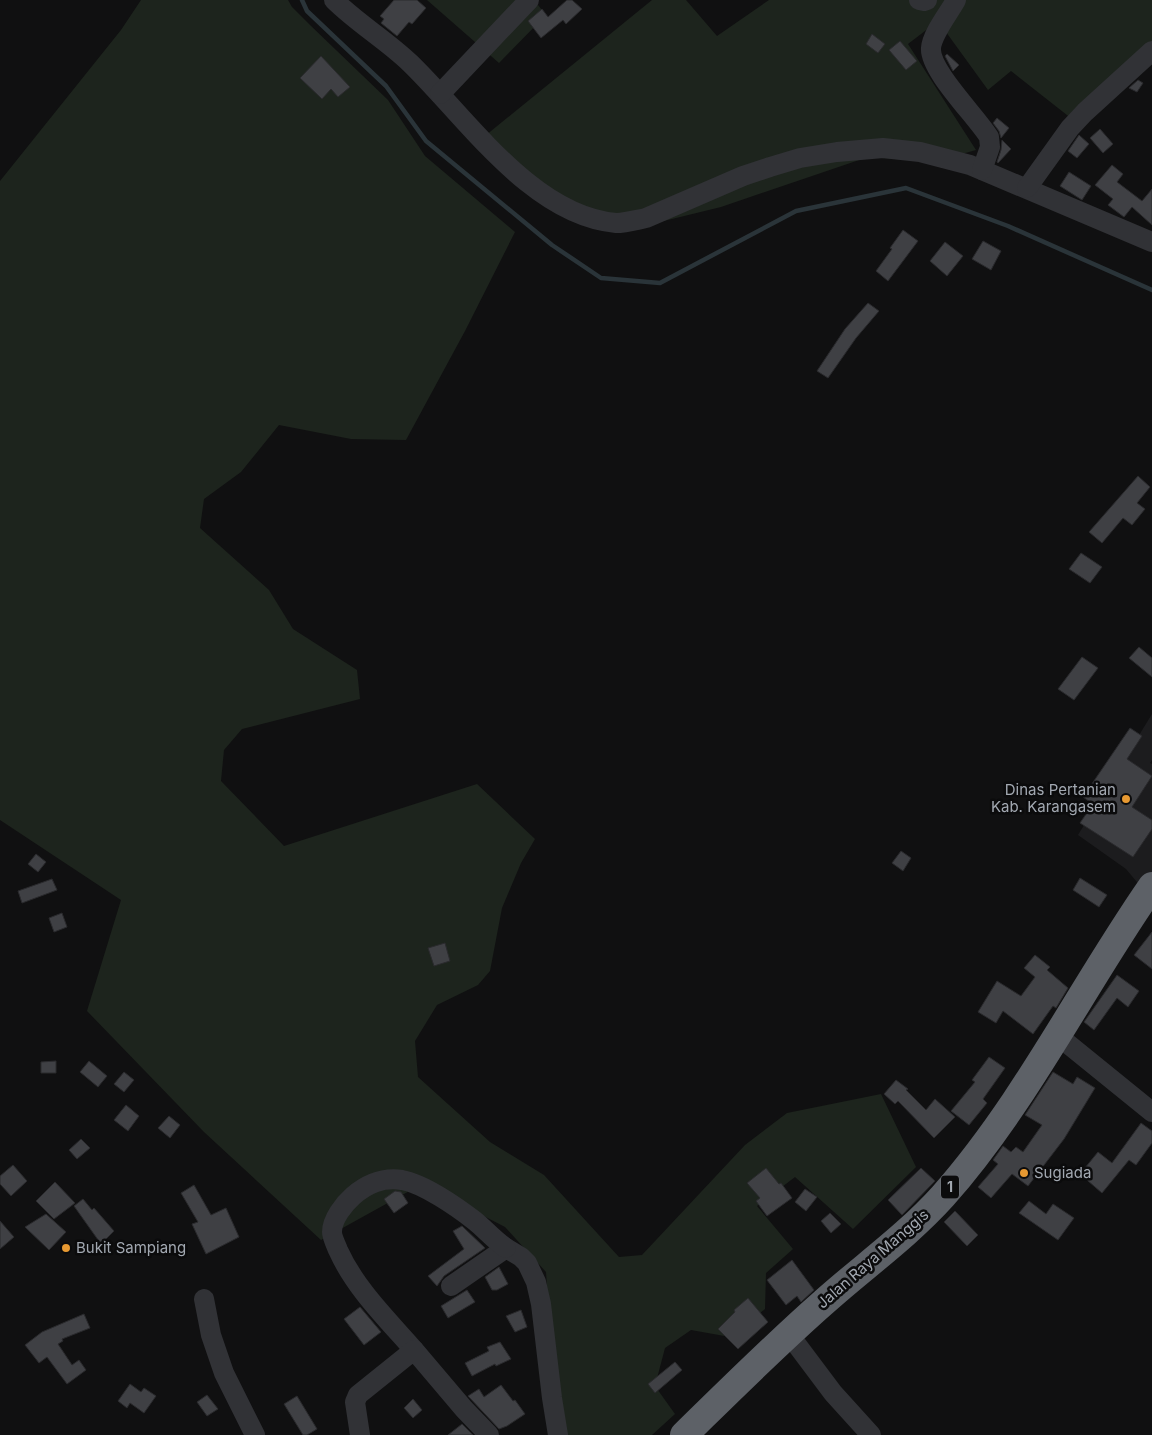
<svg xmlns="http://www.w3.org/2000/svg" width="1152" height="1435" font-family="Inter,sans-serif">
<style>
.built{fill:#1c1c1e}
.green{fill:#1d241d}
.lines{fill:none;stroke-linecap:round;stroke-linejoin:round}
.stream{stroke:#2a3439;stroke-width:4.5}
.building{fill:#3f4044;stroke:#2a2a2d}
.minor{stroke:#313236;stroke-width:20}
.highway{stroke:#5d6167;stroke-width:28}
.poi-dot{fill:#e79932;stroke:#0b0b0c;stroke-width:2}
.labels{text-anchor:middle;stroke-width:5;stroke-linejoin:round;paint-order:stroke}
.shield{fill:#0b0b0c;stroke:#757980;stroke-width:1}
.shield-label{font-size:14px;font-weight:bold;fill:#a2a8b1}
.poi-label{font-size:15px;fill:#a2a8b1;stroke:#0b0b0c;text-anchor:start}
.street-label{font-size:15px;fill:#a2a8b1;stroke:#0b0b0c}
</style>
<rect width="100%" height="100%" fill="#101011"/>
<!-- built -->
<polygon class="built" points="1152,714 1152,760 1150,763 1152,764 1152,900 1126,869 1078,835"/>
<!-- green -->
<g class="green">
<polygon points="141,0 288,0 292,7 310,25 388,100 425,156 515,232 465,331 406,440 351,439 279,425 241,472 204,499 200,528 269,590 293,629 357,670 360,699 242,729 224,750 221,781 284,846 477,784 535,839 521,863 502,908 490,971 478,985 437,1005 415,1041 418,1077 490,1142 544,1175 619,1257 642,1255 745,1145 787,1113 881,1094 916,1167 853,1229 795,1177 757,1206 793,1249 766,1273 765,1309 730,1337 691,1330 665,1348 655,1386 675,1414 652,1435 560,1435 554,1393 546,1272 505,1227 422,1184 321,1240 204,1132 87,1011 121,900 0,820 0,181 121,30"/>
<polygon points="427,0 534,0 546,15 499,63"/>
<polygon points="652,0 686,0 717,36 769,0 1152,0 1152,62 1072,119 1011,71 988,90 938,21 908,44 976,150 934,162 868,157 721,207 627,230 598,223 480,140"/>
</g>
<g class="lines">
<!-- stream -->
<polyline class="stream" points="302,0 307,11 386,86 426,141 552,245 601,278 660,283 796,211 906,188 1008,226 1152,290"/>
</g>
<!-- building -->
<g class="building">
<polygon points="394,0 417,0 426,8 412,24 409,22 397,36 381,23 384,19 380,16"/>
<polygon points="567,0 572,0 582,9 566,24 563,20 541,38 528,21 542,9 548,17"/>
<polygon points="872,34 885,44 878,53 866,44"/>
<polygon points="900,41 917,61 906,70 889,50"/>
<polygon points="947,54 959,65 953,71 945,56"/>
<polygon points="321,56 350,87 338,97 331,89 322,99 300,78"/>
<polygon points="1138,80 1143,83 1137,92 1129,88"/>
<polygon points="997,118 1009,128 1001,138 999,131 993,123"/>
<polygon points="1100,129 1113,144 1103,153 1090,138"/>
<polygon points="1079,135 1089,144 1077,158 1068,151"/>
<polygon points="1002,140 1011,149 998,163 997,162 1001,150"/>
<polygon points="1112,165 1123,174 1117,182 1142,201 1152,189 1152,225 1132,207 1124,217 1108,205 1113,199 1095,185"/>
<polygon points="1069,172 1091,186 1082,200 1060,186"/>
<polygon points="903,230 918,241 888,281 876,271 892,249 890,248"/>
<polygon points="983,241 1001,251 991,270 972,259"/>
<polygon points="945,242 963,256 947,276 930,261"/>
<polygon points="868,303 879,311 856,338 828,378 817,371 845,329"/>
<polygon points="1138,476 1150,487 1137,503 1145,509 1132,525 1123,518 1102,543 1089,532"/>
<polygon points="1081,553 1102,567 1090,583 1069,569"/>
<polygon points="1139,647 1152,658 1152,677 1129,658"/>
<polygon points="1082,657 1098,668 1074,700 1058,689"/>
<polygon points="1130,728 1142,736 1127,759 1152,776 1132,807 1152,820 1152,829 1133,857 1080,823 1093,804 1083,797"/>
<polygon points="901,851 911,858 903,871 892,863"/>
<polygon points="36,854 46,862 38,872 28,864"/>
<polygon points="1080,878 1107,895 1099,907 1073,890"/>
<polygon points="52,879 57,890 22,903 18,891"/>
<polygon points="62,913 67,927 54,932 49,918"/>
<polygon points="1152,932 1152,969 1134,955"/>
<polygon points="445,943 450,961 434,966 428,948"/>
<polygon points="1035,955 1050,967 1047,970 1068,988 1056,1008 1053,1006 1033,1034 1003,1011 996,1023 978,1012 997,981 1021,996 1035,977 1024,968"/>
<polygon points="1117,975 1139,991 1128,1007 1117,998 1094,1030 1084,1022"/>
<polygon points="989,1057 1005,1068 983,1099 987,1103 969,1125 951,1111 975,1082 972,1080"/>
<polygon points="56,1061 56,1073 41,1073 41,1062"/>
<polygon points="89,1061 107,1076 98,1087 80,1072"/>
<polygon points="124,1072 134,1080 124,1092 114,1084"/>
<polygon points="1053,1072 1073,1084 1077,1077 1095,1088 1064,1139 1028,1186 1012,1174 991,1198 978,1187 998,1164 993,1160 1003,1146 1011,1152 1016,1147 1023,1152 1042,1125 1025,1115"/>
<polygon points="896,1080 908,1089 906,1090 926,1110 935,1099 955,1117 934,1138 898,1101 895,1104 884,1094"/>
<polygon points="126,1105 139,1116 128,1131 114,1120"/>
<polygon points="169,1116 180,1125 170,1138 158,1128"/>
<polygon points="1141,1123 1152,1131 1152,1143 1136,1165 1129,1160 1102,1193 1080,1174 1098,1152 1112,1163"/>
<polygon points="81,1139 90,1148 77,1159 69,1150"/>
<polygon points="13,1165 27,1181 11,1196 0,1184 0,1176"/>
<polygon points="766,1168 779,1184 781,1183 792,1198 767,1216 756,1201 760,1198 747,1183"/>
<polygon points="921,1168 935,1181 902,1215 888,1200"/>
<polygon points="55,1182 75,1203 54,1219 36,1201"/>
<polygon points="194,1185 211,1215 226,1208 239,1237 206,1254 192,1224 198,1222 181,1193"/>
<polygon points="805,1189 817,1197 806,1211 795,1202"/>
<polygon points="395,1191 401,1192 408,1203 394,1213 384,1199"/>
<polygon points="83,1199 92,1210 94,1208 114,1231 101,1244 74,1206"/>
<polygon points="1029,1201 1046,1214 1053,1204 1074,1218 1058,1240 1019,1213"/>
<polygon points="955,1211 978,1235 967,1246 944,1222"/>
<polygon points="830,1213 841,1224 831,1233 821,1221"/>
<polygon points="46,1214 66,1232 49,1250 25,1227"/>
<polygon points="0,1221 14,1237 0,1249"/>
<polygon points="462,1226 485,1248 444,1276 437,1286 428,1276 464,1249 453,1231"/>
<polygon points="792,1260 814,1290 801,1302 797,1296 786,1305 767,1280"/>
<polygon points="499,1267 508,1284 497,1290 492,1290 485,1277"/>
<polygon points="467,1290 475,1302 448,1318 441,1306"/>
<polygon points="748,1298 768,1322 738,1349 718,1329 735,1312 734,1310"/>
<polygon points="360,1307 381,1332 364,1345 344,1319"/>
<polygon points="521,1310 527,1327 515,1332 506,1316"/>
<polygon points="84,1314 90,1328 62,1339 63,1341 58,1344 72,1365 79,1360 86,1370 67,1384 47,1357 39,1363 25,1345 42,1332"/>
<polygon points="500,1342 511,1359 496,1366 495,1364 472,1376 465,1363 489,1351 487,1347"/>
<polygon points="675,1362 682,1370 655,1393 648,1384"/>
<polygon points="130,1384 141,1392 144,1388 156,1396 144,1413 130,1403 127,1408 118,1401"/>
<polygon points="501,1385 513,1401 515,1400 525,1414 507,1426 499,1429 468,1396 479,1389 484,1397"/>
<polygon points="207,1395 218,1409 207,1416 197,1402"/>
<polygon points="297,1396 317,1429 307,1435 303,1435 284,1404"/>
<polygon points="413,1399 422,1410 413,1418 404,1408"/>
<polygon points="462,1424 473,1435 448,1435"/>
</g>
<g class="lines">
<!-- minor -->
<g class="minor">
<path d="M334,0C357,23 386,40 410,63C466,117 532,216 616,223C626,223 636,220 646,218L743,176L770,167L800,158L837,152L883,148L920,152L970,165L1152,242"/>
<polyline points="919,0 924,1 927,0"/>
<path d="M956,0C949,13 932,34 931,48C929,70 976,116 989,137L990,147L982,170"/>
<polyline points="440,94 529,0"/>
<polyline points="1027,188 1070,128 1085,112 1152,51"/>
<polyline points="1057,1035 1152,1112"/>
<polyline points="451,1286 506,1248 521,1257 527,1263 536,1282 541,1304 552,1398 558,1435"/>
<polyline points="204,1299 211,1335 224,1373 255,1435"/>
<polyline points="788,1333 833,1393 871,1435"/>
<path d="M414,1350C386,1318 355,1288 338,1250C336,1245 332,1237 332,1232C332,1219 344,1204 353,1196C367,1184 382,1177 402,1180C424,1184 457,1207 475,1221C486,1230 494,1240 506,1248"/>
<polyline points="360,1435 355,1402 358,1395 414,1350 464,1409 489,1435"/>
</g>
<!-- highway -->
<path class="highway" d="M684,1435C730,1390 775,1345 824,1302C863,1267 907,1236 943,1196C1026,1102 1081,988 1152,886"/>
</g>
<!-- markers -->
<g class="poi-dot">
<circle cx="1126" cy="799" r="5"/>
<circle cx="1024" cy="1173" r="5"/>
<circle cx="66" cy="1248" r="5"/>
</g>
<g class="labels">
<!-- shield labels -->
<rect class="shield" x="941" y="1175.5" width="18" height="23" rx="4"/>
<g class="shield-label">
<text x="950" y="1192">1</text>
</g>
<!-- poi labels -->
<g class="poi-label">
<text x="1116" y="795" text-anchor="end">Dinas Pertanian<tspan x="1116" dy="17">Kab. Karangasem</tspan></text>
<text x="1034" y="1178">Sugiada</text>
<text x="76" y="1253">Bukit Sampiang</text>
</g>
<!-- street labels -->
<g class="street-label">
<text transform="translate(873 1259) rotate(-41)" y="5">Jalan Raya Manggis</text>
</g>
</g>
</svg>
